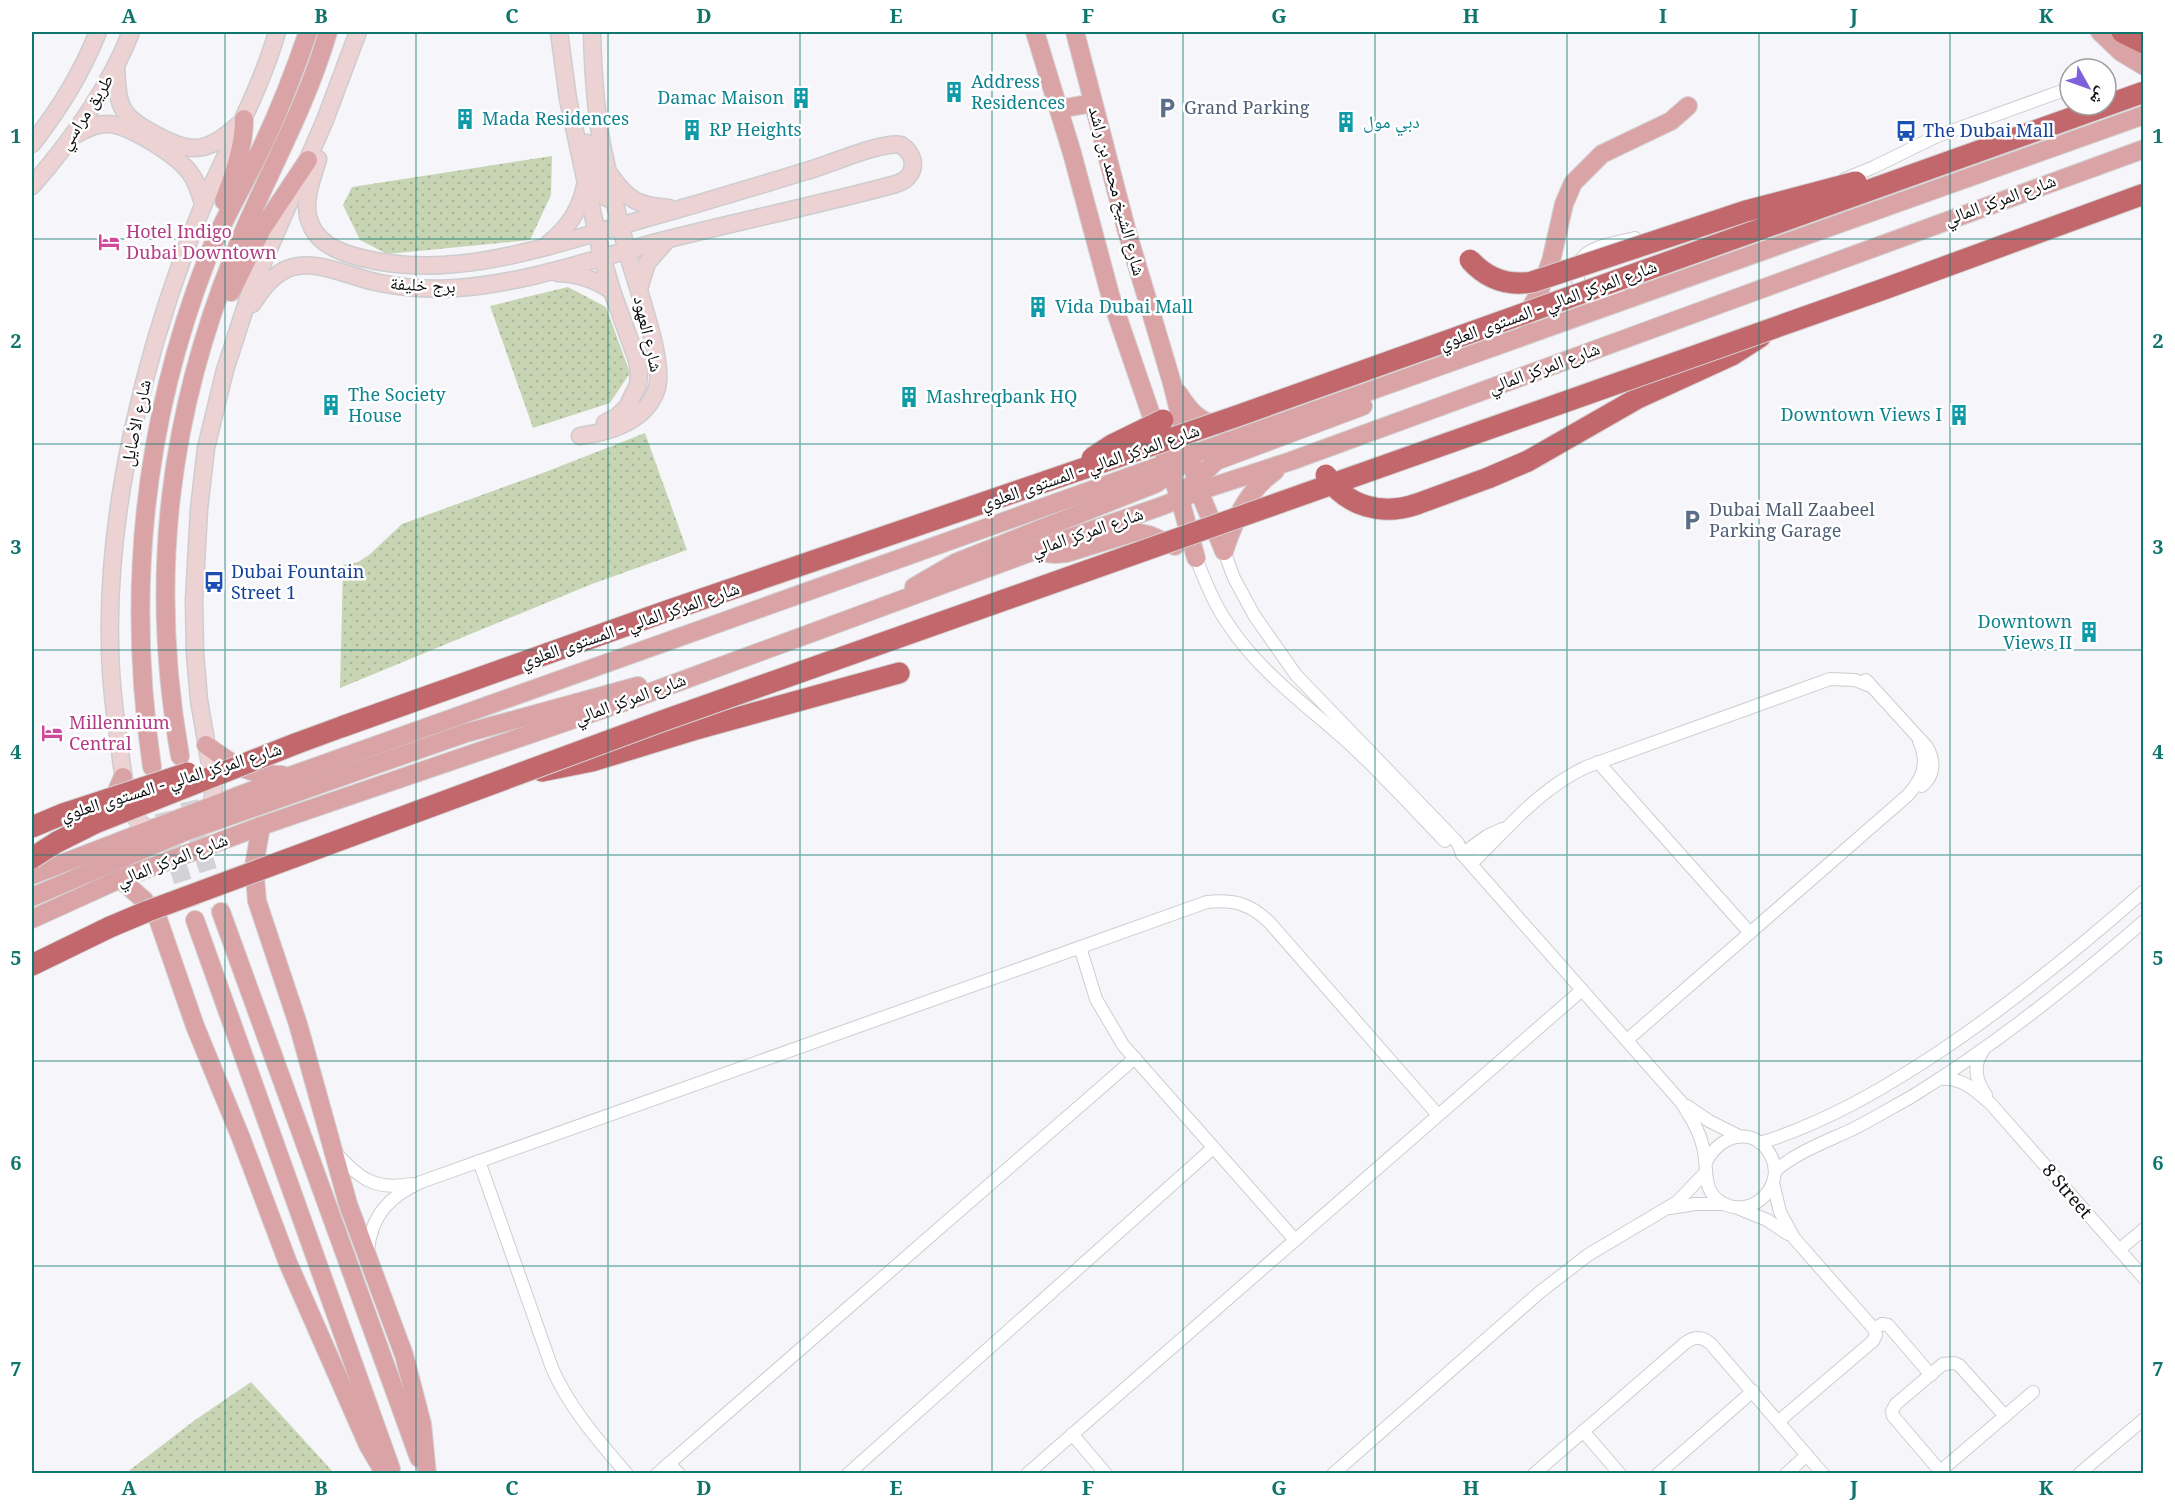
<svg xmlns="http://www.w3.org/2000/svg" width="2175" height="1505" font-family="'Noto Serif','Noto Naskh Arabic',serif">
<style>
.grass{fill:url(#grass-dots)}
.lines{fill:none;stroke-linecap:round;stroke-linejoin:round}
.primary-tunnel{stroke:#d3d3d6;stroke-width:18;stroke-dasharray:18 9;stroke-linecap:butt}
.street-casing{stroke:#cdcdd0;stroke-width:14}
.secondary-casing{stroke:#cdcdd0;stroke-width:19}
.primary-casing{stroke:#d3d3d3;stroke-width:20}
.highway-casing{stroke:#d3d3d3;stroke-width:23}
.street{stroke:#fff;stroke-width:12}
.secondary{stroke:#edd2d3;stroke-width:16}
.primary{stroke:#daa4a7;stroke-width:18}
.highway{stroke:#c2686d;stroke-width:21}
.highway-bridge-casing{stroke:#d3d3d3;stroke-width:23;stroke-linecap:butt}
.highway-bridge{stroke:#c2686d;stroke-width:21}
.grid{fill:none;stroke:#0f766e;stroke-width:1.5;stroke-opacity:0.55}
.labels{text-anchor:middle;stroke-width:5;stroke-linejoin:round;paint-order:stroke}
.culture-label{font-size:18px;fill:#0d838f;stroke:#fff;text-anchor:start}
.service-label{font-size:18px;fill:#4e5e75;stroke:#fff;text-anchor:start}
.street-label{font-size:18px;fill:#0b0c0d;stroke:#fff}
.transit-label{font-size:18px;fill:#164399;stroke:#fff;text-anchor:start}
.hotel-label{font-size:18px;fill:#b23c85;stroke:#fff;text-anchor:start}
.neatline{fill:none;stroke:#0f766e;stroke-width:2}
.grid-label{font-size:20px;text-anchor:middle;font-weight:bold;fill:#0f766e}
</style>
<defs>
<pattern id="grass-dots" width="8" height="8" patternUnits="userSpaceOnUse" patternTransform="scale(1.5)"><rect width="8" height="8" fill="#c8d5b4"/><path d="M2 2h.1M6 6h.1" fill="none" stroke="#aab69a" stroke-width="1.8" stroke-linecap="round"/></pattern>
</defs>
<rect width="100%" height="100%" fill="#f6f6fa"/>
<!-- grass -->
<g class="grass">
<polygon points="552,156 551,195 530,240 387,254 360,240 343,205 352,187"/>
<polygon points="568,287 606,307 630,373 610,403 533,428 490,306"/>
<polygon points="645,433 687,550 592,584 340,688 343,565 358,562 369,555 402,524 548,471"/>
<polygon points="251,1382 334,1473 126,1473 195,1420"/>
</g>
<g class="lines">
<!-- primary-tunnel -->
<g class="primary-tunnel">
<polyline points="183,775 197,835 221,912"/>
<polyline points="157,786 171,844 195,920"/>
</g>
<defs>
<g id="street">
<polyline points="1845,179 1874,167 1935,137 2070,88"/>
<path d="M1621,295C1612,296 1602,300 1593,297C1575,290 1572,266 1586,254C1599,244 1620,242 1635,238"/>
<path d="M1224,551L1234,578L1254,615L1296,675L1458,843L1462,854L1681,1102C1690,1116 1699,1130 1703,1147C1709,1168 1700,1192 1724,1204C1754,1218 1786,1185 1771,1156C1755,1125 1720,1134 1706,1162"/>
<path d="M1196,558C1205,581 1214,604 1228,624C1260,673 1309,707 1352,746C1384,776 1414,809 1445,841"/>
<path d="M1866,680L1927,747C1935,761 1935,775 1922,786"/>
<polyline points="1598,762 1750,933"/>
<polyline points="1462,854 1487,836 1502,829"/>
<path d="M1471,864C1507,829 1539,789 1586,767L1830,679L1855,680L1870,686"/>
<polyline points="1080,947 1096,999 1123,1045 1295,1240"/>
<path d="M1627,1040L1908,795C1923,778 1929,763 1919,741"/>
<path d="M1983,1051C1972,1066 1976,1081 1986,1095"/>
<path d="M1939,1079C1962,1077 1974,1089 1991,1104L2144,1278"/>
<polyline points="1687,1106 1709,1121 1739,1136"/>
<path d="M1760,1143C1825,1123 1883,1089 1939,1052C2012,1003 2078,949 2144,891"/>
<path d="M336,1153C359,1178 375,1191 411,1184"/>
<path d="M479,1161L552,1368C570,1409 598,1440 627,1474"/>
<path d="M1775,1171C1797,1152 1825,1142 1851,1130C1871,1120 1891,1108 1911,1097C1994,1046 2070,985 2144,921"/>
<polyline points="1773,1183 1780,1212 1794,1238 1874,1329 1876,1335 1873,1341 1779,1421"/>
<polyline points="1670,1208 1695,1204 1724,1204"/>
<polyline points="1740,1209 1767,1220 1788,1234"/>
<polyline points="2119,1250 2144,1229"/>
<path d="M368,1251C371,1215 390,1196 421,1182L1207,902C1234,899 1251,904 1270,923L1438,1115"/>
<polyline points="1874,1329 1882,1324 1888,1325 1931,1375"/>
<polyline points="1583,1431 1620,1474"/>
<polyline points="1072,1434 1106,1474"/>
<polyline points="669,1463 679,1474"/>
<polyline points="1940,1471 1893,1416 1892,1411 1896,1404 1943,1364 1954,1363 1959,1365 2005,1416"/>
<polyline points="657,1474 1135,1058"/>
<polyline points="848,1474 1213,1148"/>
<polyline points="1027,1474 1582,990"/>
<polyline points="1333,1474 1540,1292 1588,1255 1677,1202 1705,1173"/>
<path d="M1534,1474L1684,1344C1694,1336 1702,1336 1711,1344L1823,1474"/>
<polyline points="1658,1474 1753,1391"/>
<polyline points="1786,1474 1807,1455"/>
<polyline points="1937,1474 2033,1392"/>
<polyline points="2079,1474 2144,1419"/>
</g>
<g id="secondary">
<polyline points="559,32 568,99 602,257 612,291 637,360 639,372 638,385 627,407 618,416 605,423"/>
<path d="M116,65C117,78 116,94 122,107C127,118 138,125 149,131C187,153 204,156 237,126"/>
<path d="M75,135C85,130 94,124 106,124C127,123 178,156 190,173C197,182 200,193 203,204"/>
<polyline points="587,143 602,195 607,198 613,192"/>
<path d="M32,144C59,110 82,72 98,32"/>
<path d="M611,176C628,201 640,206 669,208"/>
<path d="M32,186C72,140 109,89 131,32"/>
<path d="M548,244C567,229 580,211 585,186"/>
<path d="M558,273C579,274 595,279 612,291"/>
<polyline points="639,289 647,263 667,240"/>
<path d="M252,304C261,291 271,276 287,269C315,257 351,278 380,283C405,288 431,290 457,288C526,283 594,259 661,241C739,221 818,205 896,184C916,178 919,157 901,145C881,141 829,165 806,171C745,190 684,208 623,225C539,249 450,280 362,258C338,252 314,243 308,216C304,197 313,177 318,159"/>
<path d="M580,436C610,432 647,421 657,388C665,359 634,280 626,247C617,215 610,182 603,150C595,111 593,71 592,32"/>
<polyline points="205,814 212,804 214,788 199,700 195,654 194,600 199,509 206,448 225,370 251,290 325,120 358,32"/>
<path d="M161,832C154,830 147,829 141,824C126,812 121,760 119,742C114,709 110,676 110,642C107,506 146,349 196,223C221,158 258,99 277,32"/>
</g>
<g id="primary">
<polyline points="1035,32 1072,153 1111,298 1180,499 1196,558"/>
<polyline points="1075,32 1126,228 1172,383 1199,491 1224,551"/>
<polyline points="2100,32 2121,52 2144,66"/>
<polyline points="1059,109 1093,103"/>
<path d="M224,201C234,174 244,148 244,119"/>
<polyline points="231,292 262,229 308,160"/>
<polyline points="1524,319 1537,297 1551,261 1564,204 1573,183 1602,154 1671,121 1688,106"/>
<path d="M1178,393C1189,410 1199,423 1220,425"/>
<polyline points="1189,487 1216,461 1363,406"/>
<path d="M1224,551C1235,519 1247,491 1275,471"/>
<polyline points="1038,552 1055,554 1067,553 1135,532 1149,535 1175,546"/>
<polyline points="914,587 957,562 1155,484 1178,468"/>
<path d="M206,745C235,766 245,774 282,775"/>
<path d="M180,756C148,576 169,409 240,240C270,169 306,107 328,32"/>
<path d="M152,767C126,592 143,424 207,259C221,223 242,188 259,153C278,114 294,73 308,32"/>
<polyline points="110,806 123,777"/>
<polyline points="261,826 254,866 257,901 298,1024 348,1204 404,1355 422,1424 427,1474"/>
<polyline points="32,875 290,776 2144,115"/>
<polyline points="120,879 144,900 158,919 195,1026 241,1138 288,1263 368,1445 385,1474"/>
<polyline points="32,897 184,832 466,733 638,686"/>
<polyline points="221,912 419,1458"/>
<polyline points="32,919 120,879 261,826 624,702 1072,537 1162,506 1199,491 1291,461 2144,149"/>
<polyline points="195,920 391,1469"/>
</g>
<g id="highway">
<polyline points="2122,32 2144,43"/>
<polyline points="1417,504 1488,478 1528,461 1638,398 1732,355 1760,337"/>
<polyline points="295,744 344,726"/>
<polyline points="542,771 592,761 693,730 899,673"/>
<polyline points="32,965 110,927"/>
</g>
</defs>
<!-- street casing -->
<use href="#street" class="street-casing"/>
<!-- secondary casing -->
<use href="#secondary" class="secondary-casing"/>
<!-- primary casing -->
<use href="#primary" class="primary-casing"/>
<!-- highway casing -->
<use href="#highway" class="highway-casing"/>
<!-- street -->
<use href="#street" class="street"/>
<!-- secondary -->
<use href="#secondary" class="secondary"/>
<!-- primary -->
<use href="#primary" class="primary"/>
<!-- highway -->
<use href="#highway" class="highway"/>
<defs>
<g id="highway-bridge">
<path d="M1470,260C1487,279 1508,286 1532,282L1746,211L1856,182"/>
<polyline points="1092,458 1112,445 1163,420"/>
<path d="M1326,475C1346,507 1383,516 1417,504"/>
<polyline points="344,726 667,611 1237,416 2144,92"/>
<polyline points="32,827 63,814 188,773"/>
<polyline points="32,858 57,842 95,823 295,744"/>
<polyline points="110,927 148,911 662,721 1884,289 2144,194"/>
</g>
</defs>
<!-- highway-bridge casing -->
<use href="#highway-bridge" class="highway-bridge-casing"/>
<!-- highway-bridge -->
<use href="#highway-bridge" class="highway-bridge"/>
</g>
<!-- grid -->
<path class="grid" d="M225,32V1474M416,32V1474M608,32V1474M800,32V1474M992,32V1474M1183,32V1474M1375,32V1474M1567,32V1474M1759,32V1474M1950,32V1474M32,239H2144M32,444H2144M32,650H2144M32,855H2144M32,1061H2144M32,1266H2144"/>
<!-- icons -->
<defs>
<symbol id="building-bare" viewBox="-9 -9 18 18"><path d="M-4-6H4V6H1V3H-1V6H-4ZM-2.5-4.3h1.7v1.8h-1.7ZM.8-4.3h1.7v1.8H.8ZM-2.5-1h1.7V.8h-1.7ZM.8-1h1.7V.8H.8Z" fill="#0f9aa8" stroke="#fff" stroke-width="2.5" paint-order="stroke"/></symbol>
<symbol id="parking-bare" viewBox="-9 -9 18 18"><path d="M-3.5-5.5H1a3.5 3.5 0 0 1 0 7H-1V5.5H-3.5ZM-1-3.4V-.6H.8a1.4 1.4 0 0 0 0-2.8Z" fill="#5c6f8a" stroke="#fff" stroke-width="2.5" paint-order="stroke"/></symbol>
<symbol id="bus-bare" viewBox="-9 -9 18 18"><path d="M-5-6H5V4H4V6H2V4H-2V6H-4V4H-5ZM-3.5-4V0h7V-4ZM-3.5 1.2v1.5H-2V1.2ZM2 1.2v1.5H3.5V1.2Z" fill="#1a4fb4" stroke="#fff" stroke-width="2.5" paint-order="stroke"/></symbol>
<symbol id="hotel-bare" viewBox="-9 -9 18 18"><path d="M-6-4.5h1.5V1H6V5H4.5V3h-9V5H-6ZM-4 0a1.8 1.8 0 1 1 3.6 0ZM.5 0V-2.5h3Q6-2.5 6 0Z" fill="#d1479c" stroke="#fff" stroke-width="2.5" paint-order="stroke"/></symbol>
</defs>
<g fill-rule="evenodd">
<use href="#building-bare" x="939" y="77" width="30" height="30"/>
<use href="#building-bare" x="786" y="83" width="30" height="30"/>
<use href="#parking-bare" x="1152" y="93" width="30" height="30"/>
<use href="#building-bare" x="450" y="104" width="30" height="30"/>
<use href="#building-bare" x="1331" y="107" width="30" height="30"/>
<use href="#building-bare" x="677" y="115" width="30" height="30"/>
<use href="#bus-bare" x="1891" y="116" width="30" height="30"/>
<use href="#hotel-bare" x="94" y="227" width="30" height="30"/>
<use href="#building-bare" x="1023" y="292" width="30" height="30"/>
<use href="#building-bare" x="894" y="382" width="30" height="30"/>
<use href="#building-bare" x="316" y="390" width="30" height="30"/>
<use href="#building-bare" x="1944" y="400" width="30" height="30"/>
<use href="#parking-bare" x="1677" y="505" width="30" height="30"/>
<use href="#bus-bare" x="199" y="567" width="30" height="30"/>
<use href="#building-bare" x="2074" y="617" width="30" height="30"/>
<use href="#hotel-bare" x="37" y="718" width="30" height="30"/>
</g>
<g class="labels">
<!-- culture labels -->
<g class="culture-label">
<text x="971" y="88">Address<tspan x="971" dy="21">Residences</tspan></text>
<text x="784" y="104" text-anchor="end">Damac Maison</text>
<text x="482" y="125">Mada Residences</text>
<text x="1363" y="128">دبي مول</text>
<text x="709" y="136">RP Heights</text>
<text x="1055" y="313">Vida Dubai Mall</text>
<text x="348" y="401">The Society<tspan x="348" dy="21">House</tspan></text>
<text x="926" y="403">Mashreqbank HQ</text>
<text x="1942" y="421" text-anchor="end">Downtown Views I</text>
<text x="2072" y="628" text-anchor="end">Downtown<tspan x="2072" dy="21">Views II</tspan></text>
</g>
<!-- service labels -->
<g class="service-label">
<text x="1184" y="114">Grand Parking</text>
<text x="1709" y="516">Dubai Mall Zaabeel<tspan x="1709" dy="21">Parking Garage</tspan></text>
</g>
<!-- street labels -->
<g class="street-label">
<text transform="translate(86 112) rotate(-57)" y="6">طريق مراسي</text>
<text transform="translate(1117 191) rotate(75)" y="6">شارع الشيخ محمد بن راشد</text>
<text transform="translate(2000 200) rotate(-20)" y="6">شارع المركز المالي</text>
<text transform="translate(423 285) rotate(3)" y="6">برج خليفة</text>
<text transform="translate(1548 305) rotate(-20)" y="6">شارع المركز المالي - المستوى العلوي</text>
<text transform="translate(648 334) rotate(77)" y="6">شارع العهود</text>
<text transform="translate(1544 368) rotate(-20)" y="6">شارع المركز المالي</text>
<text transform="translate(136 423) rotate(-78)" y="6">شارع الأصايل</text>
<text transform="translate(1090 467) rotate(-19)" y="6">شارع المركز المالي - المستوى العلوي</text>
<text transform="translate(1087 532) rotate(-19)" y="6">شارع المركز المالي</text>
<text transform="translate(630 625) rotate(-19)" y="6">شارع المركز المالي - المستوى العلوي</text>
<text transform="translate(630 699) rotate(-20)" y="6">شارع المركز المالي</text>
<text transform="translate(171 782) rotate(-17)" y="6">شارع المركز المالي - المستوى العلوي</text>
<text transform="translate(172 860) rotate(-21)" y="6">شارع المركز المالي</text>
<text transform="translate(2067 1191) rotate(49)" y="6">8 Street</text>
</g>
<!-- transit labels -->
<g class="transit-label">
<text x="1923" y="137">The Dubai Mall</text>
<text x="231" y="578">Dubai Fountain<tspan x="231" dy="21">Street 1</tspan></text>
</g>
<!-- hotel labels -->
<g class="hotel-label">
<text x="126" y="238">Hotel Indigo<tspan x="126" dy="21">Dubai Downtown</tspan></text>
<text x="69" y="729">Millennium<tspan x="69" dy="21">Central</tspan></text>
</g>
</g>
<!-- border -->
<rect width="2175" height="1505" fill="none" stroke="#ffffff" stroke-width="66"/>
<!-- north arrow -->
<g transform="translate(2088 87) rotate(130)"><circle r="28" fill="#ffffff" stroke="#9d9e9e" stroke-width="1.5"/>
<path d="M0-4.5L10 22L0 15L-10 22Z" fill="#7f60db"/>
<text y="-9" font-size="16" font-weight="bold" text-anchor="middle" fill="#0b0c0d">ش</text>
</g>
<rect x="33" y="33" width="2109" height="1439" class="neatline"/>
<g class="grid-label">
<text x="129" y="23">A</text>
<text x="321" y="23">B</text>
<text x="512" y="23">C</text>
<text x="704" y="23">D</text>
<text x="896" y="23">E</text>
<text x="1088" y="23">F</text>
<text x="1279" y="23">G</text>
<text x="1471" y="23">H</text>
<text x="1663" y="23">I</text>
<text x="1854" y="23">J</text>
<text x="2046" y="23">K</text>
<text x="16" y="143">1</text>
<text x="2158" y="143">1</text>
<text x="16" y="348">2</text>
<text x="2158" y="348">2</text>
<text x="16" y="554">3</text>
<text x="2158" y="554">3</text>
<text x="16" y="759">4</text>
<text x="2158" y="759">4</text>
<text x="16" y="965">5</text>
<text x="2158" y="965">5</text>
<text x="16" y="1170">6</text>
<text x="2158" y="1170">6</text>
<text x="16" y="1376">7</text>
<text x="2158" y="1376">7</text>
<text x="129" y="1495">A</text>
<text x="321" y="1495">B</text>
<text x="512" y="1495">C</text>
<text x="704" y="1495">D</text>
<text x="896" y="1495">E</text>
<text x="1088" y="1495">F</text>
<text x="1279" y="1495">G</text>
<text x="1471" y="1495">H</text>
<text x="1663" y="1495">I</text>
<text x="1854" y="1495">J</text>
<text x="2046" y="1495">K</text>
</g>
</svg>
